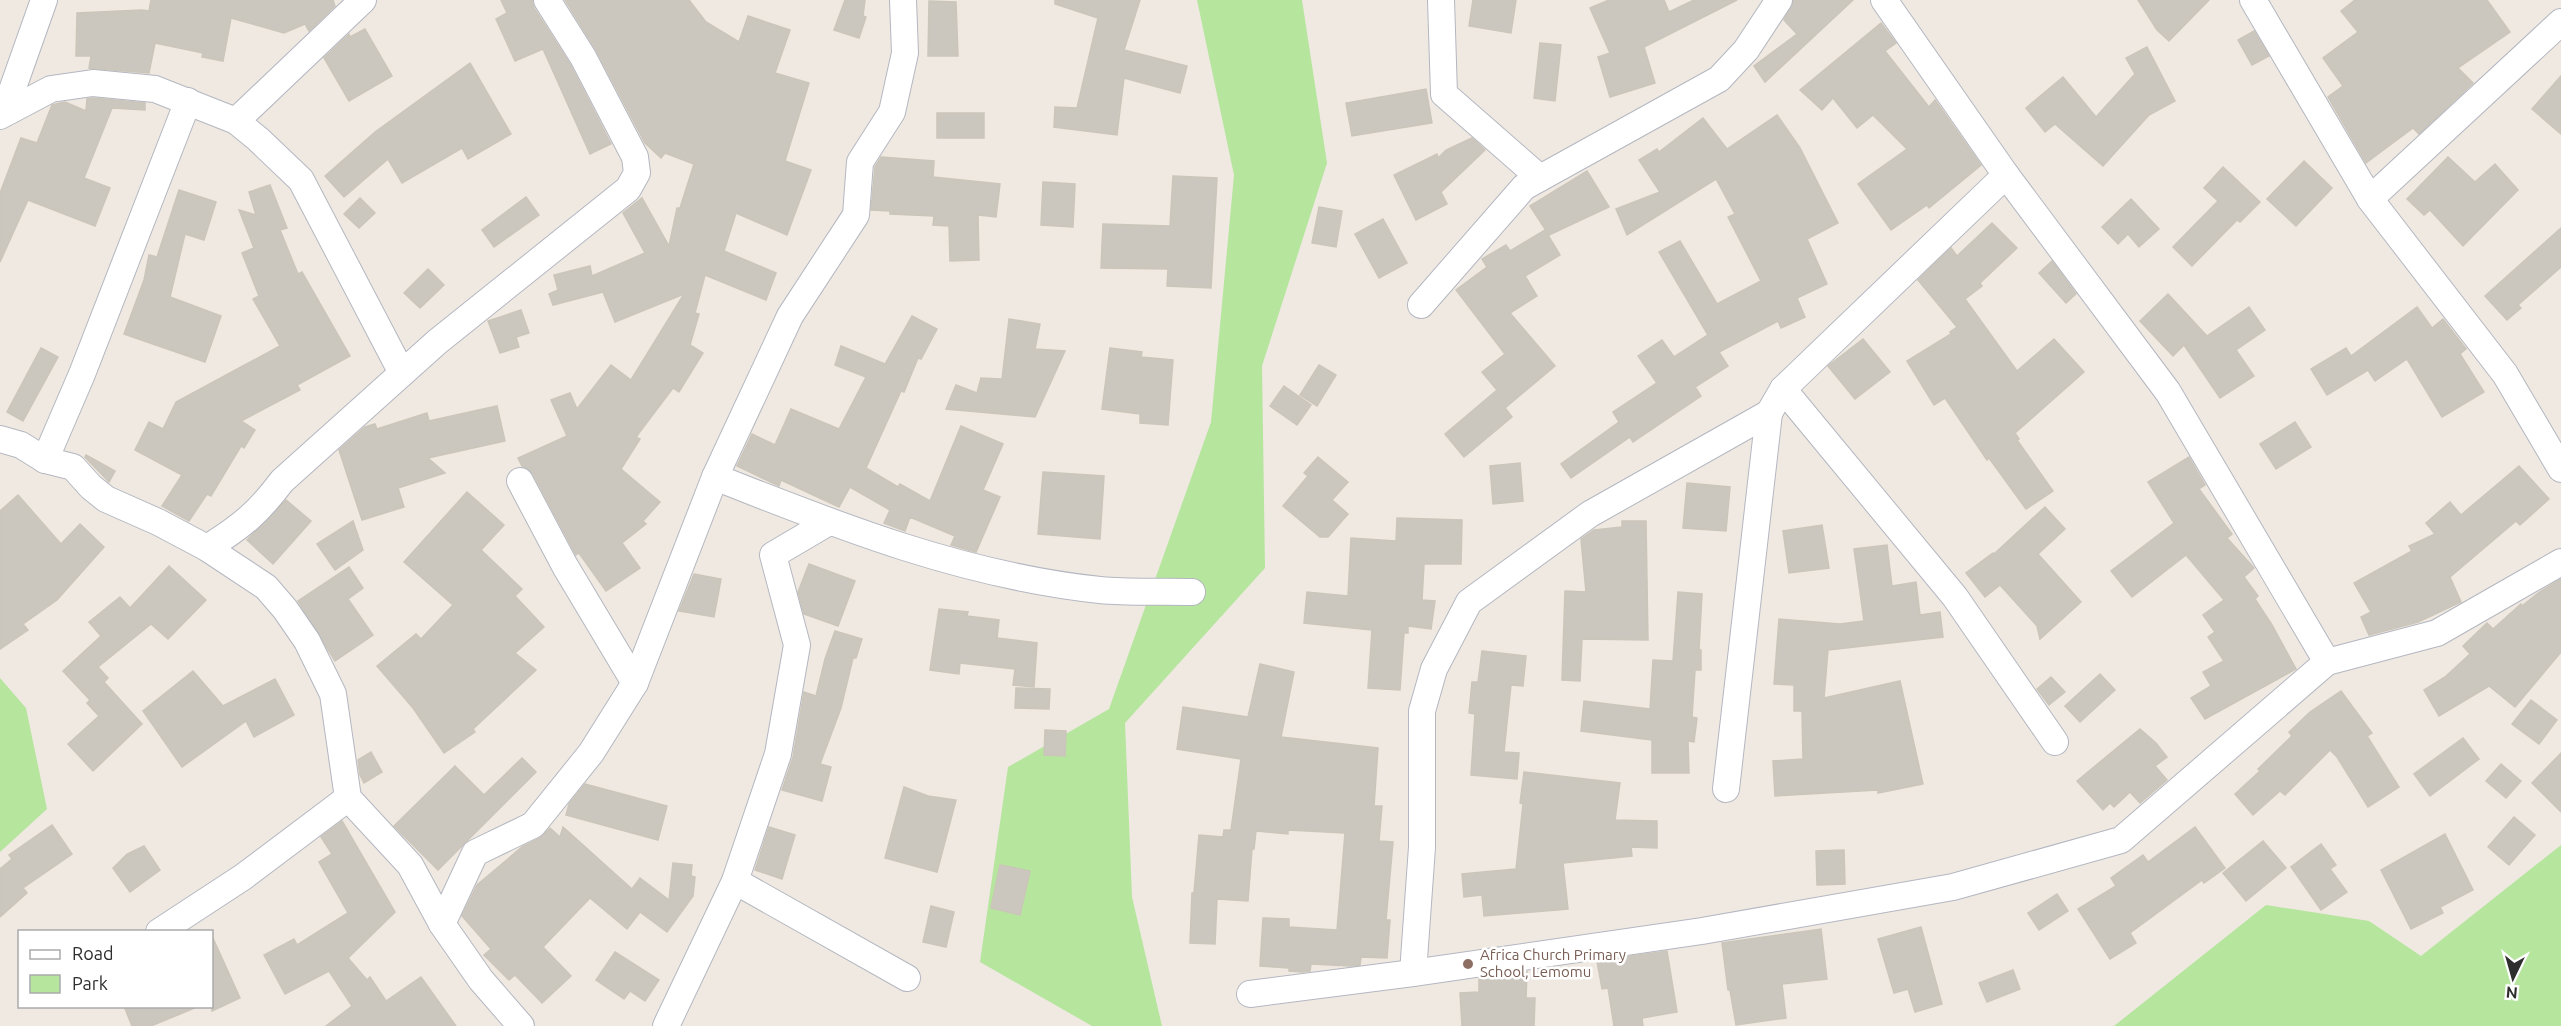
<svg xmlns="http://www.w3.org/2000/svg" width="2561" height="1026" font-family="Ubuntu,sans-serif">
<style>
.green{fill:#b6e59e}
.building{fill:#cbc7bf;stroke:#cbc5ba;stroke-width:1.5}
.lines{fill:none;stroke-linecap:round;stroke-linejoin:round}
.minor-casing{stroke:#b4b7c1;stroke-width:28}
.minor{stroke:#fff;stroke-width:26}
.education-dot{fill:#8d6e63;stroke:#fff;stroke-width:2}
.labels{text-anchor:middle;stroke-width:5;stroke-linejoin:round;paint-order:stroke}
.education-label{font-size:15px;fill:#785e54;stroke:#fff;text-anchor:start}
</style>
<rect width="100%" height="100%" fill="#efe9e1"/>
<!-- green -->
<g class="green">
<polygon points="1197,0 1302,0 1327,163 1262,366 1265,568 1125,723 1132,897 1162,1026 1092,1026 980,962 1008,767 1109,709 1211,422 1234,175"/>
<polygon points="0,678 26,708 47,809 0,852"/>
<polygon points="2561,845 2561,1026 2114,1026 2266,905 2369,921 2421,956"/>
</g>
<!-- building -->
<g class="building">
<polygon points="151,0 333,0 335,6 309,31 305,24 284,33 231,18 223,61 202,57 203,53 155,43 149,73 89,68 91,56 76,56 77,13 142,10 149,11"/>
<polygon points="501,0 532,0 534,8 570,64 611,144 590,154 543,49 515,61 496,19 507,13"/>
<polygon points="565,0 689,0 706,22 739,42 748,16 790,30 775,73 809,83 785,161 811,170 787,235 736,213 724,251 776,273 766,300 705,275 695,313 699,314 690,345 703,353 679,392 673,388 636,437 640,439 621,469 660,502 643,521 646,524 622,543 640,568 606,591 579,553 576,555 533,474 522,466 518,458 567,436 551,400 570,393 577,409 611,365 631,380 684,294 615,322 603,292 553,305 549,294 558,290 554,275 590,266 592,276 645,253 623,213 642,198 669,246 677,208 680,208 694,164 665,153 661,158 645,143 596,50"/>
<polygon points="845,0 865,0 863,16 866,17 859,38 834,30"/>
<polygon points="1055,0 1140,0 1124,50 1187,66 1180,93 1124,78 1117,135 1054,127 1055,107 1077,108 1098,18 1055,4"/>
<polygon points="1473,0 1516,0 1511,33 1469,26"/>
<polygon points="1609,0 1664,0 1669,12 1694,0 1737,0 1644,47 1655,83 1610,97 1598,57 1610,53 1590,8"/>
<polygon points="1794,0 1853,0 1765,82 1754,66 1797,34 1784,20"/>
<polygon points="2138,0 2209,0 2169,41 2157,30"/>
<polygon points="2355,0 2487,0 2510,32 2458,68 2473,83 2419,134 2413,128 2366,163 2328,97 2343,86 2323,58 2358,32 2341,11"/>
<polygon points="929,1 956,2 958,56 928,56"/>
<polygon points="1881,23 1896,43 1885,51 1929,107 1935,100 1981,165 1929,208 1927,205 1891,230 1858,184 1907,149 1873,115 1857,128 1833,98 1822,110 1800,90"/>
<polygon points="365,29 392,76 349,101 324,58 349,34 350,37"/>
<polygon points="2254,31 2269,56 2252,65 2238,40"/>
<polygon points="1540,43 1561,45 1555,101 1534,98"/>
<polygon points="2147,47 2175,101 2149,115 2103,166 2055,124 2045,132 2026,108 2063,77 2096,117 2135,74 2126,58"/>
<polygon points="470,63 511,134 468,159 462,148 402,183 388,159 344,197 325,176 375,132"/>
<polygon points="2561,76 2561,134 2532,109"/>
<polygon points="1426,89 1432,123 1352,136 1346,103"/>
<polygon points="93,98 145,103 145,110 112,108 84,178 110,188 95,226 28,200 0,262 0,193 21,138 37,143 52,105 65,102 86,111 87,99"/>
<rect x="937" y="113" width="47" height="25"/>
<polygon points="1777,115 1800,148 1838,223 1807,239 1827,284 1797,298 1805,317 1781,328 1778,321 1719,352 1728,366 1695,387 1701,396 1633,442 1630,437 1571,478 1561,464 1619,422 1613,412 1657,383 1638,356 1662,340 1674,357 1708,335 1659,252 1680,241 1717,304 1761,281 1728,217 1735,214 1716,179 1627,235 1616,209 1660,192 1639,160 1657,149 1659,152 1703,118 1727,149"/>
<polygon points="1472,138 1485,150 1441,192 1447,204 1416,220 1394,175 1437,154 1438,158 1446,150"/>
<polygon points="881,157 934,161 933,177 1000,184 996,217 978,215 979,260 950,261 949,226 933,225 934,216 890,214 890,211 871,210 875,167"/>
<polygon points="2448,157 2475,182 2495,164 2518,190 2463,246 2430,210 2424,215 2407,199"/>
<polygon points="2304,161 2332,188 2296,226 2267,199"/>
<polygon points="2223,167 2260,202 2240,222 2237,220 2192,266 2173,247 2218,201 2204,188"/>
<polygon points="1587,171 1609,207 1549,235 1530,206"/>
<polygon points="1173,176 1217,178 1211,288 1167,286 1168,269 1101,268 1103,224 1170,226"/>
<polygon points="1043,182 1075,184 1073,227 1041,225"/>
<polygon points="270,185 287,228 280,230 298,274 302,272 350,356 297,385 300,390 241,421 255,430 244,448 241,446 211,496 207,494 189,521 162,506 182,475 135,450 149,422 163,429 176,402 280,346 253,299 259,296 242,253 254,248 239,210 256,215 249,192"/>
<polygon points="179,190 216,202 204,240 185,234 170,297 221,316 205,362 124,334 144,280 149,255 157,257"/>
<polygon points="526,197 539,215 494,247 482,230"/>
<polygon points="360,198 375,213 359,228 344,214"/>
<polygon points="2131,199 2159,229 2139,247 2128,234 2118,244 2102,227"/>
<polygon points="1319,207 1342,211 1336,247 1312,243"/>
<polygon points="1383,219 1407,263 1379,278 1355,234"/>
<polygon points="1992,223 2017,248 1980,283 1982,286 1965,299 2017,371 2054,339 2084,372 2015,433 2019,439 2017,440 2053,491 2026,509 1989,458 1987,460 1945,398 1934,405 1907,361 1951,334 1950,332 1957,327 1918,280 1951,248 1957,256"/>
<polygon points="2561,228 2561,267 2518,305 2521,308 2507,320 2485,296"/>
<polygon points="1545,230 1560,255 1525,276 1537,296 1510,313 1555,366 1505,408 1512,417 1464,457 1445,434 1497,390 1482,372 1505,354 1456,290 1487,267 1482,259 1506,245 1510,251"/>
<polygon points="2052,261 2076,294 2066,303 2039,273"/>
<polygon points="428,269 444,285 420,308 404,293"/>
<polygon points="2168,294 2207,336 2249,307 2265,330 2236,350 2254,376 2220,398 2184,345 2173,356 2140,321"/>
<polygon points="2417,307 2432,328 2443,319 2466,349 2460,354 2484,392 2442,417 2407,359 2375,381 2368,370 2327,395 2311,369 2346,348 2351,356"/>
<polygon points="521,310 529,333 516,337 519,347 500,353 488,321"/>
<polygon points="912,316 937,329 921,359 918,358 904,392 901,391 866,468 898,487 900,484 930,501 961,426 1003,444 983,490 1000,497 976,552 951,545 955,536 910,517 905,531 884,523 890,510 850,487 839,507 781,480 779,486 737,466 752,434 775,445 791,409 839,429 866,377 835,365 841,346 885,364"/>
<polygon points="1009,319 1040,324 1035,349 1065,351 1035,417 946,409 956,385 977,393 981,378 1002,379"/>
<polygon points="1863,339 1890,372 1855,399 1828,366"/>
<polygon points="41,348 58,357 23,421 7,412"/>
<polygon points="1110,348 1142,352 1141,357 1173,360 1168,425 1140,423 1140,414 1102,409"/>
<polygon points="1319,365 1336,375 1317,406 1300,395"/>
<polygon points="1284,386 1311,405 1297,425 1270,406"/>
<polygon points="497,406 505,441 428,458 445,473 398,488 404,507 362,520 339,450 365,427 375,424 377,429 427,413 429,421"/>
<polygon points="2295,422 2311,447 2276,469 2260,444"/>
<polygon points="86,455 115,471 109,482 85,457"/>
<polygon points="1318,457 1348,482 1332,500 1348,514 1328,537 1320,537 1283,506 1308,476 1304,473"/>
<polygon points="2189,457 2205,485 2199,489 2232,534 2227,538 2254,568 2244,577 2258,596 2255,599 2272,625 2296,669 2205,719 2191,698 2211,686 2203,672 2224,661 2208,637 2215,632 2203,615 2224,600 2186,555 2132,597 2111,571 2174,523 2148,482"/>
<polygon points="1520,463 1523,501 1493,504 1490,466"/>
<polygon points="2519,466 2549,499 2520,525 2516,521 2450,577 2461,602 2418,622 2369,635 2361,617 2371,612 2354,583 2412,551 2409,546 2435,534 2426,523 2450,502 2461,515"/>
<polygon points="1043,472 1104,476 1100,539 1038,534"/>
<polygon points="1687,483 1730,487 1726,531 1683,528"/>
<polygon points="467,492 504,525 481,550 522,589 515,596 544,627 515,653 536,670 473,729 475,732 444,753 413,708 377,666 416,634 421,639 453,605 404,562"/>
<polygon points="18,495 61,544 80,524 104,547 57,600 23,624 28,630 0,649 0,511"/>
<polygon points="286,500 311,521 273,564 247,540"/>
<polygon points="2045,507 2065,529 2038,554 2081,602 2040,639 2037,626 2000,585 1985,597 1966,573 1993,553 1994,554"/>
<polygon points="1397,518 1462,520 1461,564 1424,564 1422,600 1435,601 1431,629 1408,626 1408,633 1404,633 1400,690 1368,688 1372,630 1304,623 1307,592 1348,596 1351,538 1396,541"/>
<polygon points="353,521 363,550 335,570 317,544"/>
<polygon points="1622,521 1646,521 1648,640 1582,639 1580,681 1562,680 1565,591 1586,592 1581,539 1594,530 1622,527"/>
<polygon points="1822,525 1829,568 1789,573 1783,531"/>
<polygon points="1887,545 1892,586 1916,582 1920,615 1940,612 1943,637 1828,650 1824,698 1900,681 1923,784 1878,793 1878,790 1775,796 1773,761 1803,759 1802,711 1794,711 1794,685 1774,684 1779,619 1840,624 1864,621 1854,549"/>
<polygon points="809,564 855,581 838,626 804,614 798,592"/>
<polygon points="169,566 206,600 168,639 151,624 98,667 108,678 104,682 142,724 93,771 68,744 99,716 87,703 90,700 63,671 101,636 89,622 120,597 130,608"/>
<polygon points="349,567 363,588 348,599 373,635 335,661 298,601"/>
<polygon points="694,574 721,579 714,617 679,611"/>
<polygon points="2561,579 2561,652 2515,707 2489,686 2439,716 2424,690 2445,677 2470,654 2463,646 2487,623 2493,629 2521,604 2522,606 2538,593"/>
<polygon points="1678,592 1702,594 1699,650 1701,650 1701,670 1695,670 1692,717 1697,718 1694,742 1688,741 1689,773 1652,773 1652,740 1581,731 1584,701 1650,709 1653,660 1673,661"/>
<polygon points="939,609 968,612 967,616 999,620 997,638 1037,643 1034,687 1013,685 1015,669 960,663 959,674 930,670"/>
<polygon points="835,631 862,639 856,658 853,658 841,708 820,764 831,767 822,801 782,790 793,757 804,692 816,696 825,659"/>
<polygon points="1482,651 1526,656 1523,686 1511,685 1504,752 1519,753 1517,779 1471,775 1475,714 1469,713 1472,682 1478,682"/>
<polygon points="1260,664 1294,672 1281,737 1378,748 1374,806 1382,806 1379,841 1393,842 1386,920 1390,920 1387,958 1361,957 1360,965 1351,966 1311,964 1310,971 1302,972 1289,971 1289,968 1260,966 1263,918 1289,919 1289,927 1337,930 1345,833 1288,830 1288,834 1256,831 1254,849 1252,849 1248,901 1217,899 1215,944 1190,943 1192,893 1194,893 1199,835 1223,837 1224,830 1231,830 1241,759 1177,749 1183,707 1248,717"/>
<polygon points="193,671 223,706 275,679 294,715 254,737 246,721 182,767 143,711"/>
<polygon points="2100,674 2115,690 2080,722 2065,706"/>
<polygon points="2051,677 2065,692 2049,705 2037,689"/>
<polygon points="1016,688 1050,689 1049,709 1015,708"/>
<polygon points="2341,691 2372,733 2367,736 2399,787 2368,807 2337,757 2330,750 2285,795 2280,791 2253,815 2235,794 2260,771 2258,769 2292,736 2289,732 2310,712"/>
<polygon points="2531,700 2557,720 2539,744 2512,724"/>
<polygon points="2140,729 2156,743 2167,757 2155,766 2167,780 2140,803 2130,792 2114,807 2110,803 2103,810 2077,781"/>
<polygon points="1045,730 1066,731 1065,756 1044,755"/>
<polygon points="2463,738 2479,759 2430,796 2414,774"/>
<polygon points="371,752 382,772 364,783 360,775 358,760"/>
<polygon points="2561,753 2561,812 2532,783"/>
<polygon points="522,758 536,772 438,870 394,826 455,766 484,795"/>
<polygon points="2501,764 2521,781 2506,798 2486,781"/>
<polygon points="1524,772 1620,783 1615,820 1657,821 1657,848 1631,847 1632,856 1563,863 1568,909 1484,916 1482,895 1464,897 1462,874 1516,869 1523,804 1520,803"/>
<polygon points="585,784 667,806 658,840 566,815 569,804"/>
<polygon points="904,787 928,796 956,800 937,872 885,858"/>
<polygon points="2514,817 2535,835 2509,865 2488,847"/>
<polygon points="342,821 395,912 348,958 367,980 370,977 386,1001 421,977 456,1026 326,1026 352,1006 329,971 285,994 264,955 294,939 297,945 348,913 319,862 332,854 321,837"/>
<polygon points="52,825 72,854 23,888 27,893 0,917 0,869 12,859 9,855"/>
<polygon points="563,827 632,889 640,878 669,900 673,863 692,865 691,876 695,877 693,896 667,932 640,912 627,929 590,898 543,947 571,976 542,1003 515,975 509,980 484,955 491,949 462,916 477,885 522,847 540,838 550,828 560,837"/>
<polygon points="769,827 795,835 782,879 755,870"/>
<polygon points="2195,827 2225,868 2204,883 2202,880 2130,933 2136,943 2110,959 2078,909 2116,886 2111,878 2143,855 2148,862"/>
<polygon points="2445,834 2473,890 2440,907 2443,913 2411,929 2381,870"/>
<polygon points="2263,841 2286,868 2246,901 2223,873"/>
<polygon points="2321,844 2336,865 2330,869 2347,892 2321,910 2291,867"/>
<polygon points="144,846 160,870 130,892 113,868 127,854"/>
<polygon points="1844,850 1845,884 1817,885 1816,851"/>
<polygon points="1000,865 1030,871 1020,915 991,908"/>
<polygon points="2057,894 2068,911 2039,930 2028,913"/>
<polygon points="931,906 954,912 946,947 923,942"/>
<polygon points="1921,927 1942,1004 1915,1012 1908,989 1894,993 1878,939"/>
<polygon points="1821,929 1827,979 1782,984 1786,1018 1736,1025 1730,990 1728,990 1722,943"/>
<polygon points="212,936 240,998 212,1011"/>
<polygon points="1667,951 1677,1012 1642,1018 1643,1026 1614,1026 1608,988 1602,989 1597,961"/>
<polygon points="615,952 659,980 645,1001 630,991 624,999 596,980"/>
<polygon points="2013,970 2020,989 1987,1002 1979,983"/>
<polygon points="1527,972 1526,998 1535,998 1534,1026 1462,1026 1460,993 1479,992 1479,979"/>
<polygon points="124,1006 197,1006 197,1007 151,1026 132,1026"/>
</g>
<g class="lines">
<defs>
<g id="minor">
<polyline points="1441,0 1444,94 1540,178"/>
<polyline points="1884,0 2006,175 2168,392 2327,662"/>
<polyline points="2253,0 2370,199 2505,374 2561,469"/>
<polyline points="4,113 44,0"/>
<polyline points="0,116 51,89 93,83 155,89 236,121 258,139 301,180 402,373"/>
<polyline points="236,121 363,0"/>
<polyline points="2370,199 2561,22"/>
<polyline points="1421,305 1524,187 1719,79 1746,50 1779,0"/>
<polyline points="1783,389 1955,597 2055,742"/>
<polyline points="0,439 21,445 45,460 73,467 91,487 106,499 158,522 207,548 266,587 285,609 307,641 333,694 348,798 410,865 442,924 481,980 521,1026"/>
<polyline points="45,460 82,374 188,101"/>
<path d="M715,477C840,527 966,576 1100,590C1130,593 1162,591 1192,592"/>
<polyline points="520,481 565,566 635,683"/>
<path d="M207,548C241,527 258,513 282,481L437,342L628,189L637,173L635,157L583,57L547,0"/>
<polyline points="1726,789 1769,413"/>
<polyline points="735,881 907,978"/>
<polyline points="442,924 475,853 533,825 591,753 635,683 715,477 790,316 856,215 860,162 892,112 905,53 903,0"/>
<polyline points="159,932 243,877 348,798"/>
<polyline points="1413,973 1422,847 1422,711 1434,669 1469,602 1590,514 1769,413 1783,389 2006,175"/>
<polyline points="1250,994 1413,973 1702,931 1953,887 2121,840 2327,662 2437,633 2561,562"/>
<polyline points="666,1026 735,881 778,754 797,645 773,555 829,522"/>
</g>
</defs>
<!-- minor casing -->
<use href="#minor" class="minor-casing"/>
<!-- minor -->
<use href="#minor" class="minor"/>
</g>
<!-- markers -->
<circle class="education-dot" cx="1468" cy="964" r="6"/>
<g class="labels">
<!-- education labels -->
<g class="education-label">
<text x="1480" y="960">Africa Church Primary<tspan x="1480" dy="17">School, Lemomu</tspan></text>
</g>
</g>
<!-- legend -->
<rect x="18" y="930" width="195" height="78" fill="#ffffff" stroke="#ababab" stroke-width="1.5"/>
<rect x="30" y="950" width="30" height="9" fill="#ffffff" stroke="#ababab" stroke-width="1.5"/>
<text x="72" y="960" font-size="18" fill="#2e2e2e">Road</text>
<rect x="30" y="975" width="30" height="18" fill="#b6e59e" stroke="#ababab" stroke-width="1.5"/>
<text x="72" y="990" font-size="18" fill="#2e2e2e">Park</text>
<!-- north arrow -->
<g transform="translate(2513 978) rotate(185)" stroke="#ffffff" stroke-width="4.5" paint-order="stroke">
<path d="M0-4.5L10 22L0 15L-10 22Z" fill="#2e2e2e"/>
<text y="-9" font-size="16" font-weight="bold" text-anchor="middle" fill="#2e2e2e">N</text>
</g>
</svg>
